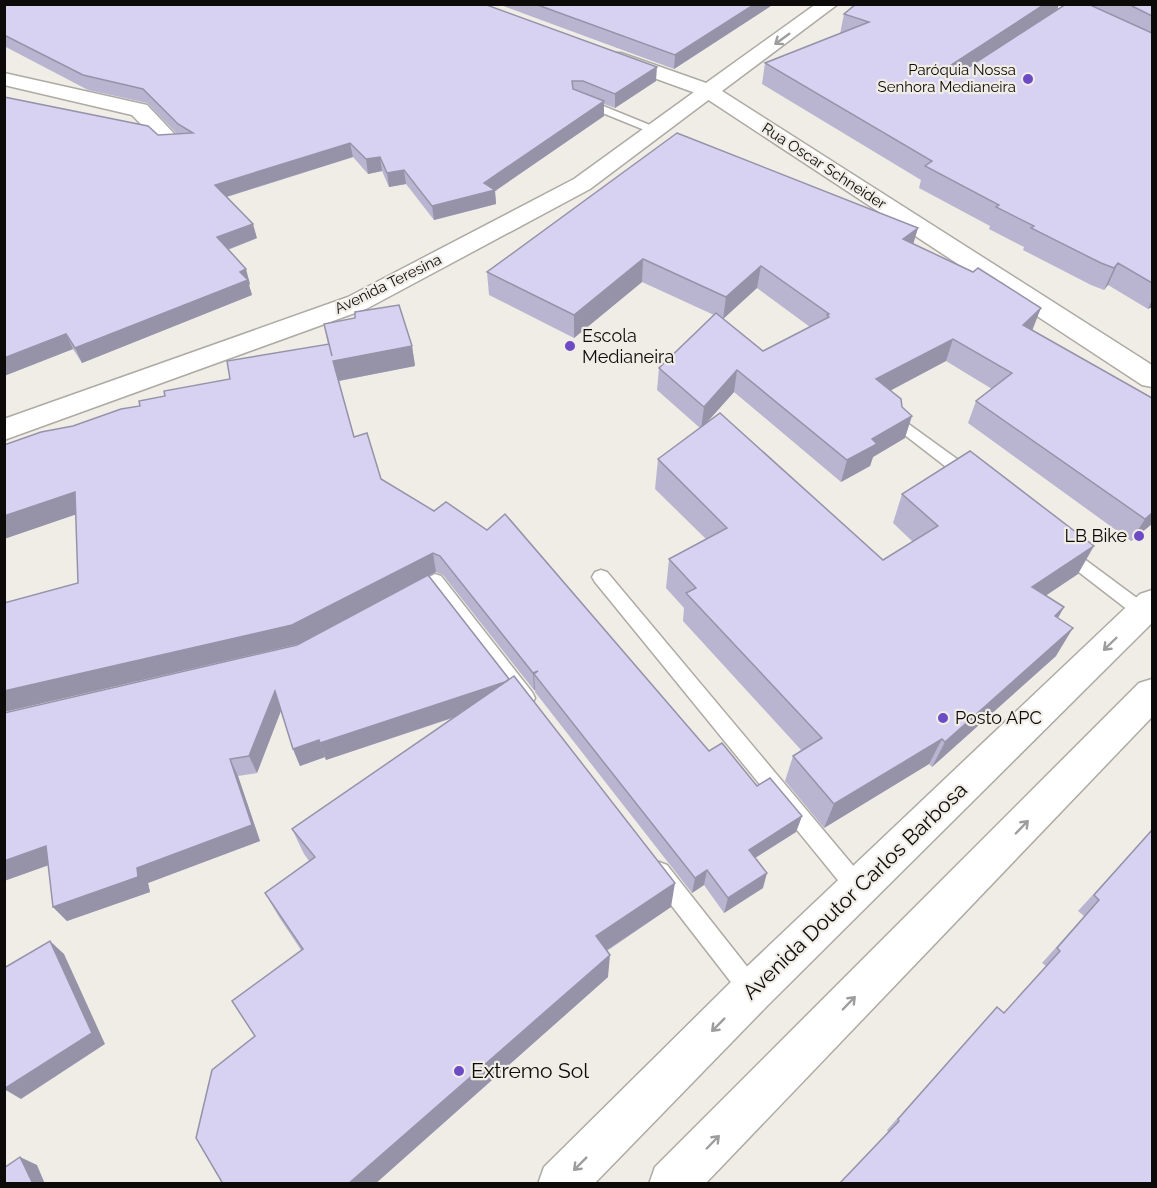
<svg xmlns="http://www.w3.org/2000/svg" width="1157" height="1188" font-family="Raleway,sans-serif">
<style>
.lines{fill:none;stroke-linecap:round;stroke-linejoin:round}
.service-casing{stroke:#aeaaa4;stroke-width:3}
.minor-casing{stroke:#aeaaa4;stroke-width:3}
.tertiary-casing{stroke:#aeaaa4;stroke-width:3}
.service{fill:#fff;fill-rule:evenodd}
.minor{fill:#fff;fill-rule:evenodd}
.tertiary{fill:#fff;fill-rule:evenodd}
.wall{fill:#b9b5d0;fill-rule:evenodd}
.shaded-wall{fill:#9693a9}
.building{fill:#d7d2f2;stroke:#9693a9;stroke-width:1.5}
.oneway{stroke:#9e9d9d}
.poi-dot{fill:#6d4bc4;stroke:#f0ede6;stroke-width:2}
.labels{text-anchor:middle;stroke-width:4.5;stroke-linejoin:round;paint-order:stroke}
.far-poi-label{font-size:15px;fill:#0c0b09;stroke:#f0ede6;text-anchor:end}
.far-street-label{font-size:15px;fill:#0c0b09;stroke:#f0ede6}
.poi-label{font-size:18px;fill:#0c0b09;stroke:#f0ede6;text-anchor:start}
.near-street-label{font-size:21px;fill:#0c0b09;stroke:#f0ede6}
.near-poi-label{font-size:21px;fill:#0c0b09;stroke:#f0ede6;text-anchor:start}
</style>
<rect width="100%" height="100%" fill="#f0ede6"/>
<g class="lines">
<defs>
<g id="service">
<polygon points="578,99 586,99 662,130 652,133 578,103"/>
<polygon points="903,420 975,472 977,476 975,480 963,480 897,429 895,425 897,421"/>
<polygon points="1064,544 1149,607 1152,612 1149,617 1143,619 1137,617 1058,556 1055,551 1058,546"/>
<polygon points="601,570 607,572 866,881 869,888 866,895 858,898 850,895 595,582 592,577 595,572"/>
<polygon points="435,574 441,576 532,692 535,698 532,704 525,706 518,704 433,591 412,601 406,599 403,594 406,589"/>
<polygon points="659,862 667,865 760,983 764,991 760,999 752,1003 744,999 651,879 648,872 651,865"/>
</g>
<g id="minor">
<polygon points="4,73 147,105 182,142 179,147 163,147 132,115 4,85"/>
<polygon points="708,85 715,87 719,91 715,95 590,189 366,309 4,440 4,419 348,297 574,179 701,87"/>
</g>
<g id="tertiary">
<polygon points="816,4 838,4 722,91 1152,365 1152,387 1142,385 701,95 607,61 604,57 607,53 621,53 706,83"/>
<polygon points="1046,4 1072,4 1152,42 1152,55 1048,8"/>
<polygon points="1152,590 1152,623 767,1006 594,1184 538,1184 544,1167 737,976 1140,594"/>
<polygon points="1152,679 1152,717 705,1184 649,1184 655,1167 1139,683"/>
</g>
</defs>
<!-- service casing -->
<use href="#service" class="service-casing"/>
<!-- minor casing -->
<use href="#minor" class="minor-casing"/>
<!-- tertiary casing -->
<use href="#tertiary" class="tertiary-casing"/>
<!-- service -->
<use href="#service" class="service"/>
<!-- minor -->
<use href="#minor" class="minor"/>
<!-- tertiary -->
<use href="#tertiary" class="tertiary"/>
</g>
<!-- wall -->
<g class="wall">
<polygon points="4,4 656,81 615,108 604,104 604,116 495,191 496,204 434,220 406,184 389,187 382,171 368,174 353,157 227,197 257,238 228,250 250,284 249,285 252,295 82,363 73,349 4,376 4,97 158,135 177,134 147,103 88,90 4,46"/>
<polygon points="498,4 774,4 674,69"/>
<polygon points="856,4 1059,4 1057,10 1066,4 1152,4 1152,307 1148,309 1108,285 1104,290 1091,285 1023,250 1024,247 989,229 990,226 919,188 921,180 762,84 765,63 840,34 844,14"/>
<path d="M918,228L913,244L1032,330L1152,398V524L1131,541L968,423L976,401L992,389L946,361L891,390L905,438L873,457L870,466L841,482L734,392L707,422L883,560L913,542L893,523L902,494L1078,574L1046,595L1064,607L1058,618L1056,656L932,767L929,764L824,828L785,781L793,756L802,751L683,621L684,608L666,588L669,559L706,539L655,489L658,459L700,428L657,390L659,368L714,315L642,282L574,338L489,295L487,272ZM757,288L810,327L763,351L723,319Z"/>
<polygon points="324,324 412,346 415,366 339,381 354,437 381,479 709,751 757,786 802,816 796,832 755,858 763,888 724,913 704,885 692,893 535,692 535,690 534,690 443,575 436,572 429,576 671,907 607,951 608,977 375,1184 223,1184 255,1036 301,950 279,917 265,893 309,861 304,854 292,829 453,718 326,760 325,757 300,766 293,749 281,711 257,773 238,776 260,841 148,883 150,892 67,921 53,907 49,865 4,881 4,713 297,645 298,644 4,712 78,583 76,514 4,539 4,445 73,426 140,406 165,396 230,379 328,344"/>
<polygon points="1152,830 1152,1184 888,1132 887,1130 984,1021 997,1007 1004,1013 1046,966 1042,963 1084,916 1078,911"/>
</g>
<!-- shaded-wall -->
<g class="shaded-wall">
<polygon points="755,4 774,4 674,69 675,55"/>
<polygon points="1045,4 1059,4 1056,14 937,92 942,71"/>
<polygon points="657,67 656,81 615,108 615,94"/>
<polygon points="604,101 604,116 495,191 496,204 434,220 432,206 484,183"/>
<polygon points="350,143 353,157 219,199 215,185"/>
<polygon points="380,157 382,171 368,174 366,159"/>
<polygon points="404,170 406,184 389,187 387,173"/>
<polygon points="253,224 257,238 221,252 217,237"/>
<polygon points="918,228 911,251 903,239"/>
<polygon points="643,259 642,282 574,338 574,315"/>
<polygon points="1118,263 1108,285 1104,290 1114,268"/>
<polygon points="761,266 757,288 723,319 726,297"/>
<polygon points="246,269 250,284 249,285 252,295 82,363 75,348"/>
<polygon points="1152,300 1152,307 1148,309"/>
<polygon points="1041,308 1032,331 1023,325"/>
<polygon points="66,334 73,349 4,376 4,358"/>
<polygon points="953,339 946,361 869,402 876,379"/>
<polygon points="412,346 415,366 338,381 333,361"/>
<polygon points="737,370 734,392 701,429 704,407"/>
<polygon points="912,416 905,438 873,457 870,466 841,482 847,460 872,439"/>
<polygon points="75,492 86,511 4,539 4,516"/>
<polygon points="1152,513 1152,524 1131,541 1145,519"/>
<polygon points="1094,546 1078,574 1017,615 1032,587"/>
<polygon points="433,553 436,572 298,644 4,712 4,691"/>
<polygon points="1064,607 1048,635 1055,616"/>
<polygon points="1073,628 1056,656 932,767 945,742"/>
<polygon points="538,671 534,674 535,690 534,690 533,673"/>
<polygon points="509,680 511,698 326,760 320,743"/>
<polygon points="275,691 282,708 257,773 249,756"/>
<polygon points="942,739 929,764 824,828 834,804"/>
<polygon points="319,740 325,757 300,766 293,749"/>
<polygon points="230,759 238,776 260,841 148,883 150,892 67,921 53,907 137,868"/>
<polygon points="802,816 796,832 744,865 749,850"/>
<polygon points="46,846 60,861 4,881 4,861"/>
<polygon points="707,870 704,885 692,893 695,878"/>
<polygon points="767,873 763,888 724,913 728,898"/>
<polygon points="675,883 671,907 595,958 596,936"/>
<polygon points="50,941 64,954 105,1044 21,1099 4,1089"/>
<polygon points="610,955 608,977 375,1184 348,1184"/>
<polygon points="20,1157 37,1165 45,1184 33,1184"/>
</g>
<!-- building -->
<g class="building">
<polygon points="4,4 484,4 657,67 615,94 583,81 572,81 573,89 604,101 484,183 495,190 432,206 404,170 387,173 380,157 366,159 350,143 215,185 253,224 217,237 246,269 240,272 248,280 75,348 66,334 4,358 4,97 148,126 158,135 193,133 178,124 143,89 83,75 4,35"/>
<polygon points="535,4 755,4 675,55"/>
<polygon points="856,4 1045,4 942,71 942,74 955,76 1066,4 1088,4 1152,33 1152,283 1118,263 1114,268 1101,263 1031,228 1034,226 996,207 999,205 925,166 932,161 765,63 869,22 844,14"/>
<polygon points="1128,4 1152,4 1152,16"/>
<polygon points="677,133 918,228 903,239 973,272 978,268 1041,308 1023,325 1152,398 1152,513 1145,519 976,401 1012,373 953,339 876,379 901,399 902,407 912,416 872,439 877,444 847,460 737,370 704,407 659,368 716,313 763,351 829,317 827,315 829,314 761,266 726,297 643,259 574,315 487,272"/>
<polygon points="399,305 412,346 333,361 354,437 367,433 381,479 434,511 446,502 487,530 505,514 709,751 722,743 757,786 770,778 802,816 749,850 767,873 728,898 707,870 695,878 534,674 538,671 533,673 440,556 433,553 292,625 4,691 4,603 78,583 75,492 4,516 4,445 41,432 73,426 121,409 140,406 139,401 165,396 164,391 230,379 227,361 329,344 332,356 324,324 355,318 355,312"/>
<polygon points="720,413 883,560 938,526 902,494 970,451 1094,546 1032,587 1064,607 1055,616 1073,628 945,742 942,739 834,804 793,756 822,738 686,593 696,588 669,559 727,528 658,459"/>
<polygon points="428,575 509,679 505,682 320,743 319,740 293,749 275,691 249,756 230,759 252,825 137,868 138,877 53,907 46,846 4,861 4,713 297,645"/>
<polygon points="514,676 675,883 596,936 610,955 348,1184 223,1184 196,1138 212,1070 255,1036 232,1001 303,949 265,893 315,857 292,829"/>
<polygon points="1152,830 1152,1184 839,1184 899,1121 898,1119 997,1007 1004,1013 1060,951 1057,948 1099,900 1094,895"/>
<polygon points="50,941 92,1033 4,1089 4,968"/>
<polygon points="20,1157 33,1184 4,1184 4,1168"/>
</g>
<!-- one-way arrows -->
<defs><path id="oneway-shaft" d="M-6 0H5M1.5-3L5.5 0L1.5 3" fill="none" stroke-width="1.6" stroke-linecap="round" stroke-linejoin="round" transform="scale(1.5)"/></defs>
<g class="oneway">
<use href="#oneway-shaft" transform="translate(782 39) rotate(144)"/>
<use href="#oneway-shaft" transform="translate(1110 644) rotate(136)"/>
<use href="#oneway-shaft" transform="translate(1022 827) rotate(-46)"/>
<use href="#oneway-shaft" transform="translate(849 1003) rotate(-46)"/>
<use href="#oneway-shaft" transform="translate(718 1025) rotate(135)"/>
<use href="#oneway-shaft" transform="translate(713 1142) rotate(-46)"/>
<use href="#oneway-shaft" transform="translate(580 1164) rotate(135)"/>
</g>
<!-- markers -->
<g class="poi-dot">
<circle cx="1028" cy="79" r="6"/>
<circle cx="570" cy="346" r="6"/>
<circle cx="1139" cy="536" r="6"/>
<circle cx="943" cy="718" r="6"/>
<circle cx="459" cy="1071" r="6"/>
</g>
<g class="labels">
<!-- far-poi labels -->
<g class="far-poi-label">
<text x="1016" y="75">Paróquia Nossa<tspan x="1016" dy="17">Senhora Medianeira</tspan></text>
</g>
<!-- far-street labels -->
<g class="far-street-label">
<text transform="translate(824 166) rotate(33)" y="5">Rua Oscar Schneider</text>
<text transform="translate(388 284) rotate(-26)" y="5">Avenida Teresina</text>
</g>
<!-- poi labels -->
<g class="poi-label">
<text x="582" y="342">Escola<tspan x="582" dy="21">Medianeira</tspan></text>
<text x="1127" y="542" text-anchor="end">LB Bike</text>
<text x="955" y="724">Posto APC</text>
</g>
<!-- near-street labels -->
<g class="near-street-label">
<text transform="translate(855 891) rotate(-44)" y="7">Avenida Doutor Carlos Barbosa</text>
</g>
<!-- near-poi labels -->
<g class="near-poi-label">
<text x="471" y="1078">Extremo Sol</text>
</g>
</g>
<!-- border -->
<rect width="1157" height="1188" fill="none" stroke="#0c0b09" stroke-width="12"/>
</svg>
